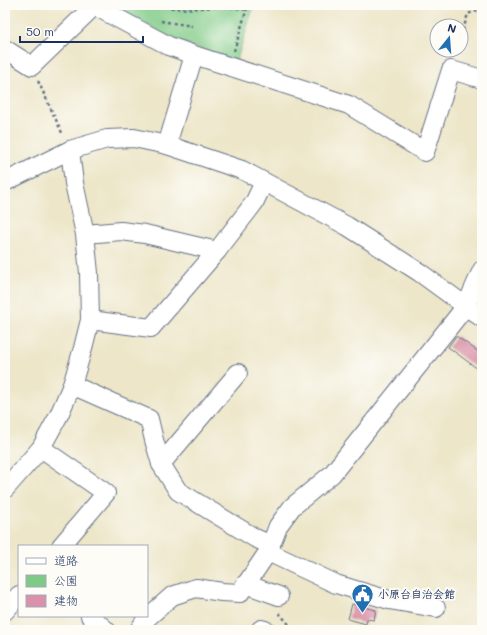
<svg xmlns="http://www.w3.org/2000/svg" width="487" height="635" font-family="Mali,'Klee One',sans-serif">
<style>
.park{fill:#80ca87;stroke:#4e7c72}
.building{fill:#d992a9}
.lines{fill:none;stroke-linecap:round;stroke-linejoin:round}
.minor-casing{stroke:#646f83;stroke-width:20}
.path{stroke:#646f83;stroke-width:2.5;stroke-dasharray:3 3;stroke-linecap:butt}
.minor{stroke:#fff;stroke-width:18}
.labels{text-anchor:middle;stroke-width:4;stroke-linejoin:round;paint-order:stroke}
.poi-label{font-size:11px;font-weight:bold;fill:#1b2f5e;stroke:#fdfcf7;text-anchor:start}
</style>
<rect width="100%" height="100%" fill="#fdfcf7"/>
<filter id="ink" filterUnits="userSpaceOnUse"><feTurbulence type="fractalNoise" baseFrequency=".025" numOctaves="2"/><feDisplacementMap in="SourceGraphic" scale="8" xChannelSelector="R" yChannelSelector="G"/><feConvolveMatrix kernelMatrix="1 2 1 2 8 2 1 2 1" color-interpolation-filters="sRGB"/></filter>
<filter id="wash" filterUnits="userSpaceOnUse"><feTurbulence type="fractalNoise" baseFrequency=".012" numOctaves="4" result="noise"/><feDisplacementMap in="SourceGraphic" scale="16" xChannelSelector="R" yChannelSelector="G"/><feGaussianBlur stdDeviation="0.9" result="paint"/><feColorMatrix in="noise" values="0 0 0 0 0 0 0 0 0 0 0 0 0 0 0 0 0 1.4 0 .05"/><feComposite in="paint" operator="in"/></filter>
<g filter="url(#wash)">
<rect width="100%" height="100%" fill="#ede6c9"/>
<!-- park -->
<polygon class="park" points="112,5 254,5 236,62 180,42 152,28"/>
<g id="blocks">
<!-- building -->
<g class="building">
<polygon points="456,336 482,354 482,372 448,347"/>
<polygon points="352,604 376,610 374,620 367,619 366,624 348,619"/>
</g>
</g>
</g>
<g filter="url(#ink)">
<use href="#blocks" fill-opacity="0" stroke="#646f83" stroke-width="1"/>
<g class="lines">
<defs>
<g id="minor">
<polyline points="93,5 169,46 194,55 349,105 425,152 451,70 482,79"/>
<polyline points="5,49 32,66 94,6"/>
<polyline points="167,145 194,55"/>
<polyline points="5,182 70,150 107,139 134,138 167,145 242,170 347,226 419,272 482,318"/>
<polyline points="85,234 121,231 145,234 217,251"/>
<polyline points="90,320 151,328 217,251 254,203 264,182"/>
<polyline points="72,385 149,419 154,440 161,464 178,491 255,538 271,545"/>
<polyline points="41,448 106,493 61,546"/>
<polyline points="161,464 238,373"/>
<polyline points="5,489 41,448 59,415 72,385 83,348 90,320 89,273 85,234 74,183 70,150"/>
<polyline points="268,552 336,584 389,600 436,608"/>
<polyline points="245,584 279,596"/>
<polyline points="5,611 19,595"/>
<polyline points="90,616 106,630"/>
<polyline points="139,630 146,619 172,596 196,588 222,592 240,593 268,552 278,526 292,507 332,474 466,306 482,270"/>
<polyline points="260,630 261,629 265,630"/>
</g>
</defs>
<!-- minor casing -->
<use href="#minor" class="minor-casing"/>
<!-- path -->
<g class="path">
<path d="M159,5C188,14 218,2 246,10"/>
<polyline points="161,21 192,26"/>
<polyline points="461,36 468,14 482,9"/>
<polyline points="234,51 248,5"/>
<polyline points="38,81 63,135"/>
<polyline points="279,613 294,630"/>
</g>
<!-- minor -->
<use href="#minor" class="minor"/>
</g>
</g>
<!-- icons -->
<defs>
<symbol id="civic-pin" viewBox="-11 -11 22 30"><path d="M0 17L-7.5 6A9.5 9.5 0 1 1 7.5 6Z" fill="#1f6fb2" stroke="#fdfcf7"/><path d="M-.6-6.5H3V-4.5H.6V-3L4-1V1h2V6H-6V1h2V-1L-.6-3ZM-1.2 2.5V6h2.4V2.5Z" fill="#fff"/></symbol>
</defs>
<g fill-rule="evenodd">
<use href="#civic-pin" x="350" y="582" width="25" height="34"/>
</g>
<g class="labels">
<!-- poi labels -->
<g class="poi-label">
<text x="378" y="598">小原台自治会館</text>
</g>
</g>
<!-- margin -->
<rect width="487" height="635" fill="none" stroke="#fdfcf7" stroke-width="20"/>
<!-- legend -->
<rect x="18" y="545" width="130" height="72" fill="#fdfcf7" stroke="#a3aaba"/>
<rect x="26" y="558" width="20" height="6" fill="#ffffff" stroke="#a3aaba"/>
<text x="54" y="565" font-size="12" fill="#1b2f5e">道路</text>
<rect x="26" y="575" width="20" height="12" fill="#80ca87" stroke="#a3aaba"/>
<text x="54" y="585" font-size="12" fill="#1b2f5e">公園</text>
<rect x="26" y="595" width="20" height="12" fill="#d992a9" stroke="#a3aaba"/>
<text x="54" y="605" font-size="12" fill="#1b2f5e">建物</text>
<!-- north arrow -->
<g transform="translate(449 38) rotate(17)"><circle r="19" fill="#fdfcf7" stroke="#a3aaba"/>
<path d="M0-3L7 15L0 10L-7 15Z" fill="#1f6fb2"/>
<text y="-6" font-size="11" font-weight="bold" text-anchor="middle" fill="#1b2f5e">N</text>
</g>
<!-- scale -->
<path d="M20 36v6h123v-6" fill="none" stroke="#1b2f5e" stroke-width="2"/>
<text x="26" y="36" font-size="12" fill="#1b2f5e" stroke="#fdfcf7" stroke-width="3" paint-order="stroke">50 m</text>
</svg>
